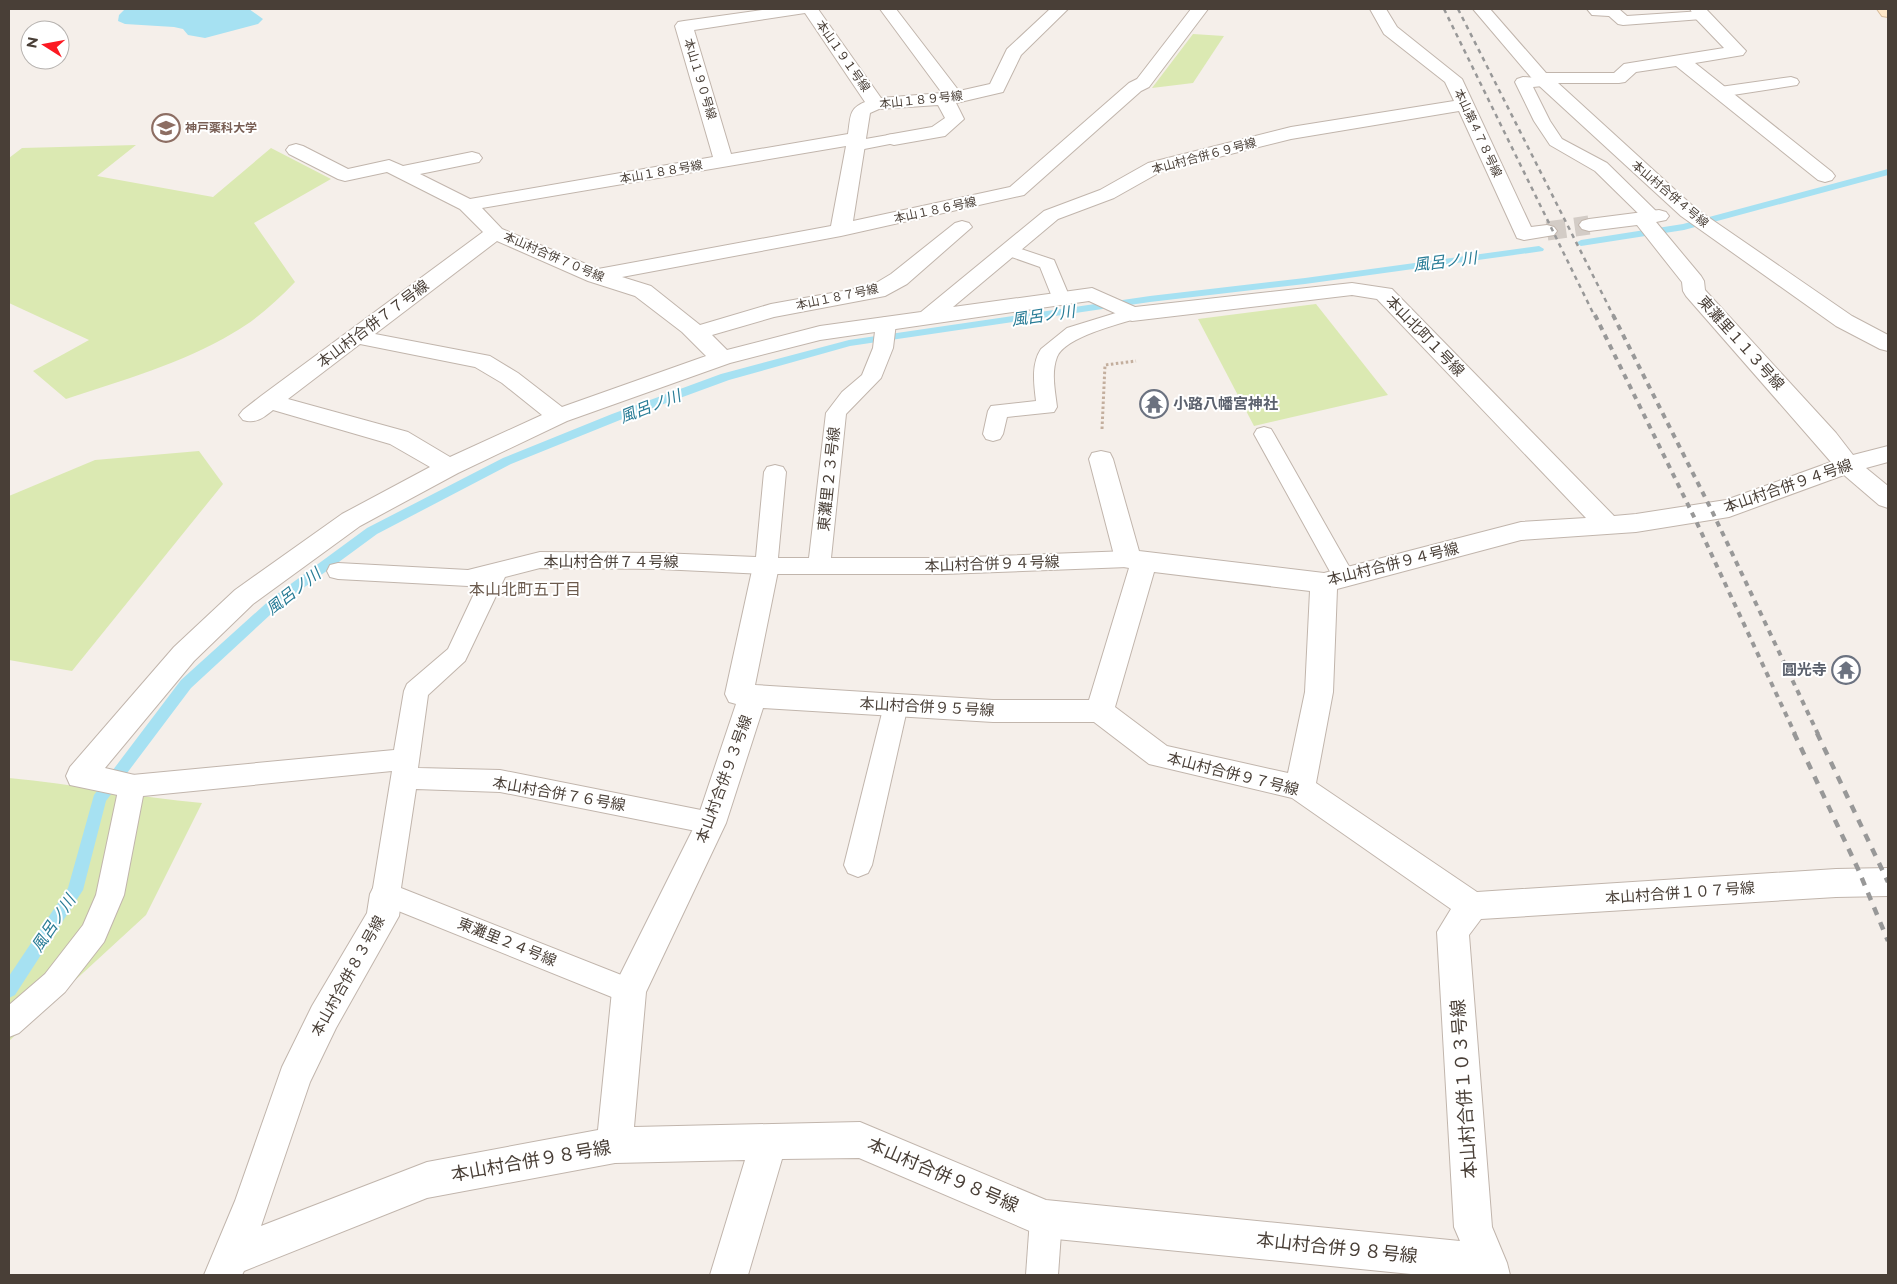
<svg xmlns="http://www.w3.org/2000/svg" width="1897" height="1284" font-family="Montserrat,'Noto Sans JP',sans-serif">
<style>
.green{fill:#dbe9b2}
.water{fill:#a6e1f2}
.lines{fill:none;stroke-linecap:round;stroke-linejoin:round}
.stream{fill:#a6e1f2;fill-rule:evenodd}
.street-tunnel{stroke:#d3ccc6;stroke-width:19;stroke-dasharray:19 9;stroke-linecap:butt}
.lane-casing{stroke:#c1b5ac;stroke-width:2}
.street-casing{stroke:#c1b5ac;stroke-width:2}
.secondary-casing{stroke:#d8bc9b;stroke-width:2}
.path{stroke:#c3ae9d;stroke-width:3;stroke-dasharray:2.5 2.5;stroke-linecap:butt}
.lane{fill:#fff;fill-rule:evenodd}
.street{fill:#fff;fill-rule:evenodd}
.secondary{fill:#ffe8c9;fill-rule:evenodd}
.rail-far2{stroke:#989898;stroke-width:2.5;stroke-dasharray:4.5 4.5;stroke-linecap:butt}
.rail-far1{stroke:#989898;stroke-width:4;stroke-dasharray:5.5 5.5;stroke-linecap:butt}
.rail{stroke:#989898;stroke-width:4.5;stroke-dasharray:8 8;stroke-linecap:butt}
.labels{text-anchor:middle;stroke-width:4;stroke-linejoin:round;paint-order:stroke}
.far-street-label{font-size:12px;fill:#493f37;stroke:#fff}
.far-education-label{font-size:12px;font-weight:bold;fill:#785e54;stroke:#fff;text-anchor:start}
.street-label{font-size:15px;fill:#493f37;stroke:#fff}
.worship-label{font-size:15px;font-weight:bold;fill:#5b616d;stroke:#fff;text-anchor:start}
.water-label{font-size:16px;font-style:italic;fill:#287c96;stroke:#fff}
.neighbourhood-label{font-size:16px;fill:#6c5b4e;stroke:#fff}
.near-street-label{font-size:18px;fill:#493f37;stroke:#fff}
</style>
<rect width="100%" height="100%" fill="#f5efea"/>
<!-- green -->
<g class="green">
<polygon points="1193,34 1224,36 1193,83 1152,88"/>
<path d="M136,145L97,176L213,197L271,148L331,179L254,223L295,282C277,301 256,320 233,333C181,364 123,380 66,399L33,371L89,340L9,303V158L22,148Z"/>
<polygon points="1316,304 1388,395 1254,426 1198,319"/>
<polygon points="199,451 223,484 72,671 9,660 9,496 95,460"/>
<path d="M9,778C73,784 137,797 202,803L146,915L9,1041Z"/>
</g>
<!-- water -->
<polygon class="water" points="125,9 249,9 263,19 258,24 205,38 188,35 183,29 174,27 125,24 118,21 119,15"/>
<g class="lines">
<!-- stream -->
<g class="stream">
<polygon points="1888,169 1888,175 1684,230 1581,246 1576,243 1581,240 1683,224"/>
<polygon points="1539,246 1544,249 1543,251 1305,284 1150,302 850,346 729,380 620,420 511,464 377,534 283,603 191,688 106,801 83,890 15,995 9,998 9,976 68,888 94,795 181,680 273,597 367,528 503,458 612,414 721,374 849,340 1150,296 1305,278"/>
</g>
<!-- street-tunnel -->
<polyline class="street-tunnel" points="1547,231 1589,225"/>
<defs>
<g id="lane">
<polygon points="1587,9 1619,9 1627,16 1702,11 1707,12 1709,15 1707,18 1702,19 1623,25 1618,24 1609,16 1592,15"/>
<polygon points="1523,77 1552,79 1554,82 1552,85 1533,87 1550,121 1562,139 1607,163 1658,213 1661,217 1658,221 1652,222 1646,221 1595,171 1550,145 1534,121 1515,82 1517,79"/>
<polygon points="1791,77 1797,79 1799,82 1797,85 1720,97 1714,95 1712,92 1714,89 1720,87"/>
<polygon points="894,134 900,136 902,139 900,142 854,151 848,150 846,146 848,142 854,141"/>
<polygon points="1009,245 1054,260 1070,298 1068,302 1061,304 1054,302 1040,267 1003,254 1000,250 1003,246"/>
<path d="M1132,308L1139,310L1141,314L1139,318C1119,324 1065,337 1057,357C1051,373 1055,390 1057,407L1054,412L1007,417L1003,434L1000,439L993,441L986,439L983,434L988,411L991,406L1036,401C1034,384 1031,364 1041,349L1067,328Z"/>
<polygon points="886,317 893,319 896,323 893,348 881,378 846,414 831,558 944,558 1128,551 1136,553 1139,559 1136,565 1128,567 944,574 766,574 660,569 540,568 505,577 465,661 428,695 418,768 500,770 711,812 720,815 724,823 720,831 711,834 500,792 416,789 401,888 639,982 643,991 639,1000 629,1004 376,902 372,894 392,771 143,796 124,895 104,942 65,992 19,1033 9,1037 9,1005 45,974 83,925 96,895 119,786 123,778 132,775 394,750 404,691 407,684 448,649 479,583 468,586 338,579 330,577 327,571 330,565 338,563 468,570 540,552 660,553 756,557 764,472 767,467 775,465 783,467 786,472 778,558 809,558 826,413 842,392 862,375 873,348 876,323 879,319"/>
<polygon points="1264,427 1271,429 1274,434 1355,577 1352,583 1344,585 1336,583 1333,577 1254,434 1257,429"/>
<polygon points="896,695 905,698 908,705 872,865 868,873 858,877 848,873 844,865 884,705 887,698"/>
<polygon points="1046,1203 1057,1208 1062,1219 1058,1275 1026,1275 1030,1219 1035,1208"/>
</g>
<g id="street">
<path d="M769,9H818L881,98L942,93L880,9H896L959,91L990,84L1007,49L1050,9H1068L1021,55L1003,92L956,103L964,119L945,136L894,145L887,143L884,139L887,135L932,127L945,118L938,105L879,109L870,113L853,221L1010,187L1129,83L1137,79L1191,9H1208L1149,87L1141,91L1024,195L841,236L622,277L651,286L700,325L771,304L871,286L891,274L955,223L962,221L969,223L972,227L907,284L885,296L774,317L712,335L727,350L820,326L921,312L1044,211L1100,190L1148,163L1291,127L1454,101L1445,82L1384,34L1370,9H1386L1397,27L1462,79L1531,227L1547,225L1554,227L1557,231L1554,235L1524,240L1517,238L1459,111L1291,139L1162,171L1114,198L1058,219L953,307L1092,288L1135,307L1352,283L1392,289L1614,516L1636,514L1726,500L1831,462L1686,296L1683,291L1682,282L1637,225L1589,231L1582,229L1579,225L1582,221L1589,219L1659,210L1666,212L1669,216L1666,220L1656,222L1701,276L1704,281L1705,290L1836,433L1853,455L1888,446V462L1866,468L1888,486V508L1879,505L1844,475L1729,517L1636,532L1521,540L1337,589L1333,692L1316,783L1477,892L1836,869L1888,868V896L1836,897L1481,919L1469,935L1492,1227L1507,1263L1510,1275H1421L1046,1238L859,1158L782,1159L748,1275H710L745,1160L615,1163L427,1198L244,1271L242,1275H204L235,1201L282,1067L312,1006L367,913L370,894L375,884L386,880L397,884L402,894L399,916L336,1028L310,1082L261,1226L427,1162L598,1130L612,991L696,823L736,704L729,702L725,694L753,566L757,559L766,557L775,559L779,566L755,685L993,700H1089L1129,568L1119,566L1115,559L1089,459L1092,453L1101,451L1110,453L1113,459L1139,551L1324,573L1521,522L1586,518L1377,299L1352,295L1132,321L1089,301L820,340L730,363L567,421L458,473L360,526L253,604L194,661L105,768L143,777L147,786L143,795L132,798L70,785L66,776L70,767L174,647L235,590L342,514L430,467L390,444L273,410C263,418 256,424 243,420L239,415L243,410L261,396L483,232L460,209L387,172L345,181L338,179L289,154L286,150L289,146L296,144L303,146L348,169L389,160L403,166L472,152L479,154L482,158L479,162L420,174L470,199L713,157L675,26L678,22L684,21ZM805,13L865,102C848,109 851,117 848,134L731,154L694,30ZM846,146L831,226L598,269L502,229L482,208ZM497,241L588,281L635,296L682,332L706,356L562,407L518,373L490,356L375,334ZM360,344L475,367L502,383L542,415L450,457L408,432L288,399ZM1154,572L1310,591L1305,692L1288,773L1167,746L1115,707ZM763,708L993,722H1094L1149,764L1292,798L1451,909L1437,932L1454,1227L1460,1241L1046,1200L860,1122L634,1127L646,992L726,823Z"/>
<polygon points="1473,9 1490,9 1546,73 1614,73 1624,64 1630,63 1724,48 1696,19 1690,9 1706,9 1746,51 1743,55 1695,63 1832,172 1835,176 1832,180 1825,182 1818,180 1676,66 1636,72 1625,82 1619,83 1558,83 1695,208 1852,316 1888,335 1888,351 1880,349 1836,326 1681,216 1535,82"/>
</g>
<polygon id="secondary" points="1877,9 1888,9 1888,17 1882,16"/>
</defs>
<!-- lane casing -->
<use href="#lane" class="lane-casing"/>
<!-- street casing -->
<use href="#street" class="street-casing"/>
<!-- secondary casing -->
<use href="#secondary" class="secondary-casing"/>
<!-- path -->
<polyline class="path" points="1102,429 1105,365 1136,361"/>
<!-- lane -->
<use href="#lane" class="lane"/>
<!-- street -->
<use href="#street" class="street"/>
<!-- secondary -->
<use href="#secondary" class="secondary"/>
<!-- rail-far2 -->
<g class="rail-far2">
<polyline points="1444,9 1595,317"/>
<polyline points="1458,9 1614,317"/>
</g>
<!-- rail-far1 -->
<g class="rail-far1">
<polyline points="1595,315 1696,521 1795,734"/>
<polyline points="1613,315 1712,511 1818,734"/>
</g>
<!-- rail -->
<g class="rail">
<polyline points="1794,733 1858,869 1888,941"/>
<polyline points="1817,733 1888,882"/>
</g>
</g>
<!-- icons -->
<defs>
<symbol id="university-ring" viewBox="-11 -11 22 22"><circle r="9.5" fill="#fff" stroke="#8d6e63" stroke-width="1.5"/><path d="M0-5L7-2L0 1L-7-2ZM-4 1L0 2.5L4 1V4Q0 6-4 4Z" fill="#8d6e63"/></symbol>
<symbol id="temple-ring" viewBox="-11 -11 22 22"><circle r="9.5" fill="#fff" stroke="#6b7280" stroke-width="1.5"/><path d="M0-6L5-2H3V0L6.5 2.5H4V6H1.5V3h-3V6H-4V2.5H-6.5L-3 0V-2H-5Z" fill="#6b7280"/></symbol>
</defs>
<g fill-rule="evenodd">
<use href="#university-ring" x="150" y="112" width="32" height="32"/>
<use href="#temple-ring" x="1138" y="388" width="32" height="32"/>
<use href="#temple-ring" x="1830" y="654" width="32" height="32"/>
</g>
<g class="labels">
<!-- far-street labels -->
<g class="far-street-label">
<text transform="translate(843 56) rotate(55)" y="4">本山１９１号線</text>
<text transform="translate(700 79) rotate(73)" y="4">本山１９０号線</text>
<text transform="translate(921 100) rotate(-6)" y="4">本山１８９号線</text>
<text transform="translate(1478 133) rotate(65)" y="4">本山第４７８号線</text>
<text transform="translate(1204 156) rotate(-15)" y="4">本山村合併６９号線</text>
<text transform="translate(661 172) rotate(-10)" y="4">本山１８８号線</text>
<text transform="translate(1670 194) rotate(40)" y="4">本山村合併４号線</text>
<text transform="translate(935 210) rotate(-12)" y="4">本山１８６号線</text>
<text transform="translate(554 257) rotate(23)" y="4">本山村合併７０号線</text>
<text transform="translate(837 297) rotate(-12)" y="4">本山１８７号線</text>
</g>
<!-- far-education labels -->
<g class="far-education-label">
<text x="185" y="132">神戸薬科大学</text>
</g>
<!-- street labels -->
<g class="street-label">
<text transform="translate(373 324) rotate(-37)" y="5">本山村合併７７号線</text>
<text transform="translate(1425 336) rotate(46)" y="5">本山北町１号線</text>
<text transform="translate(1741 343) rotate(48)" y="5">東灘里１１３号線</text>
<text transform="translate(829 479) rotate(-84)" y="5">東灘里２３号線</text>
<text transform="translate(1788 486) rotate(-19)" y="5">本山村合併９４号線</text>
<text x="611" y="567">本山村合併７４号線</text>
<text transform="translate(992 564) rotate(-2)" y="5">本山村合併９４号線</text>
<text transform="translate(1393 564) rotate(-14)" y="5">本山村合併９４号線</text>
<text transform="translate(927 707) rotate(3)" y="5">本山村合併９５号線</text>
<text transform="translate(1233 774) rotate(14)" y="5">本山村合併９７号線</text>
<text transform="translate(724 779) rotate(-70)" y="5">本山村合併９３号線</text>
<text transform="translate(559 794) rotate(10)" y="5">本山村合併７６号線</text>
<text transform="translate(1680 893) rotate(-4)" y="5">本山村合併１０７号線</text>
<text transform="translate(507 942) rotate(22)" y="5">東灘里２４号線</text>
<text transform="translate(348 976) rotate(-61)" y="5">本山村合併８３号線</text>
</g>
<!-- worship labels -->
<g class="worship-label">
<text x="1173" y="409">小路八幡宮神社</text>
<text x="1827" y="675" text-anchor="end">圓光寺</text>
</g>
<!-- water labels -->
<g class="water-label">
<text transform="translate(1445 261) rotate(-7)" y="6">風呂ノ川</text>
<text transform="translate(1043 315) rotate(-8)" y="6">風呂ノ川</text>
<text transform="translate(650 406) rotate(-21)" y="6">風呂ノ川</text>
<text transform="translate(293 591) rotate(-38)" y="6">風呂ノ川</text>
<text transform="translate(53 923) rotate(-56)" y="6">風呂ノ川</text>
</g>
<!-- neighbourhood labels -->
<g class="neighbourhood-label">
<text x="525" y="595">本山北町五丁目</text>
</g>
<!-- near-street labels -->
<g class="near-street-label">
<text transform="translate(1464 1089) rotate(-94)" y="6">本山村合併１０３号線</text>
<text transform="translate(531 1161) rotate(-10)" y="6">本山村合併９８号線</text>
<text transform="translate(943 1175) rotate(23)" y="6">本山村合併９８号線</text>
<text transform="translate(1337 1248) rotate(6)" y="6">本山村合併９８号線</text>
</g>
</g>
<!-- border -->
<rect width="1897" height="1284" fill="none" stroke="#493f37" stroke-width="20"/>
<!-- north arrow -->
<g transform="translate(45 45) rotate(281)"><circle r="24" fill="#ffffff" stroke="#b6b2af"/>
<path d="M0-4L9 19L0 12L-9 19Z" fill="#fc1922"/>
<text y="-8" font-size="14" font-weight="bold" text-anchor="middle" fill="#493f37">N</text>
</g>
</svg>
